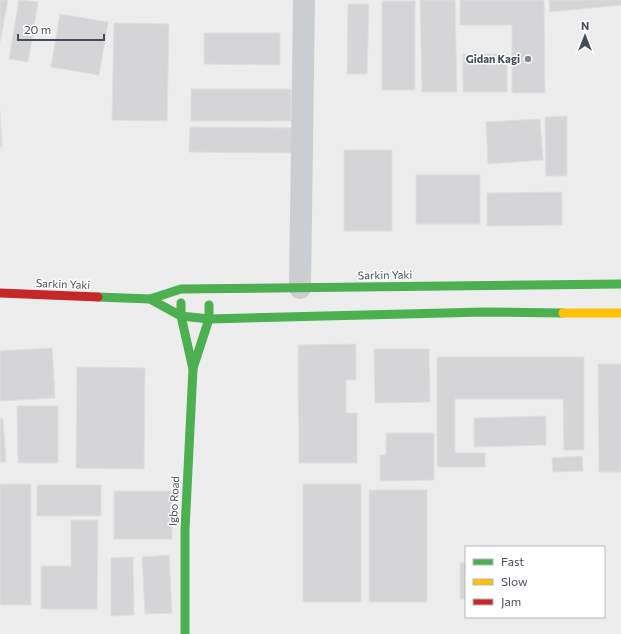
<svg xmlns="http://www.w3.org/2000/svg" width="621" height="634" font-family="Commissioner,sans-serif">
<style>
.building{fill:#d5d5d7;stroke:#dfdfe0}
.lines{fill:none;stroke-linecap:round;stroke-linejoin:round}
.street{stroke:#cbced1;stroke-width:22}
.fast{stroke:#4caf50;stroke-width:9}
.slow{stroke:#ffc107;stroke-width:9}
.jam{stroke:#c62828;stroke-width:9}
.poi-dot{fill:#80858d;stroke:#fff;stroke-width:1.5}
.labels{text-anchor:middle;stroke-width:3;stroke-linejoin:round;paint-order:stroke}
.poi-label{font-size:11px;font-weight:bold;fill:#444d59;stroke:#fff;text-anchor:end}
.street-label{font-size:11px;fill:#444d59;stroke:#fff}
</style>
<rect width="100%" height="100%" fill="#eeeded"/>
<!-- building -->
<g class="building">
<polygon points="0,0 8,0 0,42"/>
<polygon points="19,0 38,2 28,62 9,59"/>
<polygon points="420,0 455,0 457,92 422,92"/>
<polygon points="460,0 544,0 545,93 512,93 512,25 460,25"/>
<polygon points="549,0 621,0 621,5 550,12"/>
<rect x="382" y="1" width="33" height="89"/>
<polygon points="348,4 369,4 367,74 347,74"/>
<polygon points="60,14 108,22 99,75 51,67"/>
<polygon points="114,23 169,24 167,121 112,120"/>
<polygon points="204,33 280,33 280,65 204,64"/>
<rect x="463" y="54" width="44" height="38"/>
<rect x="191" y="89" width="100" height="32"/>
<polygon points="0,111 2,147 0,147"/>
<polygon points="567,116 567,176 546,176 545,117"/>
<polygon points="540,119 543,160 488,164 486,122"/>
<polygon points="190,127 293,128 293,153 189,152"/>
<rect x="344" y="150" width="48" height="81"/>
<rect x="416" y="175" width="64" height="49"/>
<polygon points="562,192 562,225 487,226 487,193"/>
<polygon points="356,344 356,380 346,380 346,413 357,413 357,463 299,463 298,345"/>
<polygon points="52,348 55,398 0,401 0,351"/>
<polygon points="374,349 429,349 430,402 375,403"/>
<polygon points="437,357 584,357 584,450 564,450 563,399 455,399 455,453 485,453 485,467 437,467"/>
<polygon points="598,364 621,364 621,472 599,472"/>
<polygon points="77,367 145,368 144,469 76,468"/>
<polygon points="17,406 58,406 58,463 18,463"/>
<polygon points="546,416 546,445 474,447 474,418"/>
<polygon points="0,419 3,419 6,462 0,462"/>
<polygon points="386,433 434,433 434,480 380,481 380,455 386,455"/>
<polygon points="582,456 583,471 553,472 552,458"/>
<rect x="0" y="484" width="31" height="121"/>
<rect x="303" y="484" width="58" height="118"/>
<rect x="37" y="485" width="64" height="31"/>
<rect x="369" y="490" width="58" height="112"/>
<rect x="114" y="491" width="58" height="48"/>
<polygon points="71,520 98,520 97,609 41,609 41,566 71,566"/>
<polygon points="169,555 172,613 145,614 142,557"/>
<polygon points="133,557 134,615 111,616 111,558"/>
<rect x="460" y="563" width="6" height="36"/>
</g>
<g class="lines">
<!-- street -->
<polyline class="street" points="300,288 304,0"/>
<!-- fast -->
<g class="fast">
<polyline points="98,297 150,299 181,289 621,284"/>
<polyline points="150,299 181,316 209,319 485,312 563,313"/>
<polyline points="181,303 181,316 193,369 185,530 185,634"/>
<polyline points="193,368 209,319 209,305"/>
</g>
<!-- slow -->
<polyline class="slow" points="563,313 621,313"/>
<!-- jam -->
<polyline class="jam" points="0,293 98,297"/>
</g>
<!-- markers -->
<circle class="poi-dot" cx="528" cy="59" r="4"/>
<g class="labels">
<!-- poi labels -->
<g class="poi-label">
<text x="520" y="63">Gidan Kagi</text>
</g>
<!-- street labels -->
<g class="street-label">
<text transform="translate(385 275) rotate(-1)" y="4">Sarkin Yaki</text>
<text transform="translate(63 284) rotate(2)" y="4">Sarkin Yaki</text>
<text transform="translate(174 501) rotate(-87)" y="4">Igbo Road</text>
</g>
</g>
<!-- legend -->
<rect x="465" y="546" width="140" height="72" fill="#ffffff" stroke="#b4b8bd"/>
<rect x="473" y="559" width="20" height="6" fill="#4caf50" stroke="#b4b8bd"/>
<text x="501" y="566" font-size="12" fill="#444d59">Fast</text>
<rect x="473" y="579" width="20" height="6" fill="#ffc107" stroke="#b4b8bd"/>
<text x="501" y="586" font-size="12" fill="#444d59">Slow</text>
<rect x="473" y="599" width="20" height="6" fill="#c62828" stroke="#b4b8bd"/>
<text x="501" y="606" font-size="12" fill="#444d59">Jam</text>
<!-- north arrow -->
<g transform="translate(585 36)" stroke="#ffffff" stroke-width="3" paint-order="stroke">
<path d="M0-3L7 15L0 10L-7 15Z" fill="#444d59"/>
<text y="-6" font-size="11" font-weight="bold" text-anchor="middle" fill="#444d59">N</text>
</g>
<!-- scale -->
<path d="M18 34v6h86v-6" fill="none" stroke="#444d59" stroke-width="2"/>
<text x="24" y="34" font-size="12" fill="#444d59" stroke="#ffffff" stroke-width="3" paint-order="stroke">20 m</text>
</svg>
